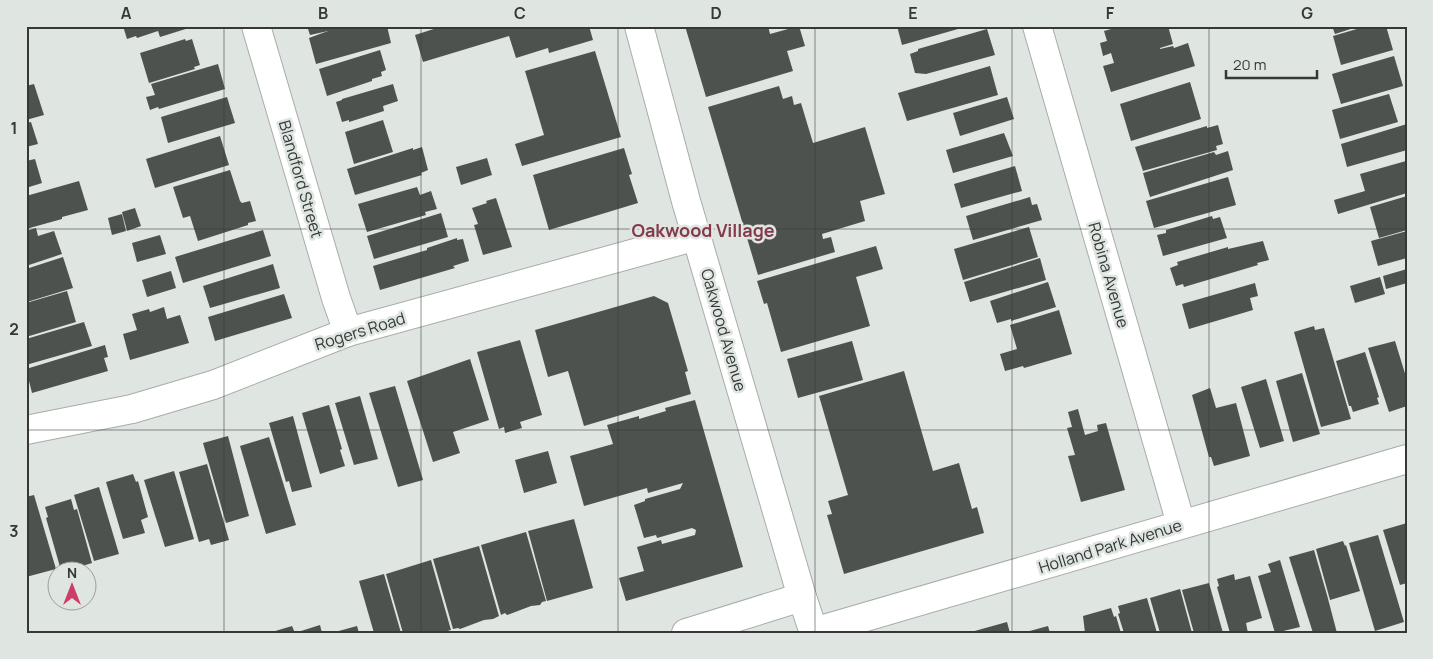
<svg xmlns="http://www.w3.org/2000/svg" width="1433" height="659" font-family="Manrope,sans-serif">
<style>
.building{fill:#4e524f}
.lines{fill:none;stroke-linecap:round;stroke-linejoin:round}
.minor-casing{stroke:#a7ada9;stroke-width:30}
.minor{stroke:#fff;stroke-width:28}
.grid{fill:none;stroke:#353836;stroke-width:1;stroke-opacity:0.55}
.labels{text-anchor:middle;stroke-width:5;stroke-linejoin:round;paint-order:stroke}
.street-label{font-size:16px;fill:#353836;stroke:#dfe5e1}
.neighbourhood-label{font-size:18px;font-weight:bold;fill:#833b4c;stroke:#dfe5e1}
.neatline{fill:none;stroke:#353836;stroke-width:2}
.grid-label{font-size:16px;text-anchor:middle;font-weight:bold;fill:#353836}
</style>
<rect width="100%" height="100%" fill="#dfe5e1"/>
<!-- building -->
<g class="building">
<polygon points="123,26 192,26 192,27 160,37 158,31 137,38 136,36 127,39"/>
<polygon points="307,26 387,26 391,43 316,64 309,38 328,31 310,35"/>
<polygon points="443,26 589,26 593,40 549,53 548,48 516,58 509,36 423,62 415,35"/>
<polygon points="685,26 768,26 770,34 799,26 805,46 787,51 793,71 706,97"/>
<polygon points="897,26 965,26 965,27 902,45"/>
<polygon points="1122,26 1168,26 1173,44 1160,48 1160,49 1173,46 1174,48 1188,43 1195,66 1111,92 1103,66 1114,63 1111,53 1103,56 1100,43 1107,41 1104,31"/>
<polygon points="1332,26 1357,26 1357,27 1335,34"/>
<polygon points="1367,26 1386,26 1393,50 1341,65 1333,36"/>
<polygon points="987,29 995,55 926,74 915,73 910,54 918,51 918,49"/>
<polygon points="185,39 186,41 192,39 200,65 194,67 195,69 149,83 140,53"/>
<polygon points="380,50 386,70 381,72 382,76 372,79 372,81 327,96 319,69"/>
<polygon points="595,51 621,137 522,166 515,144 544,135 525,71"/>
<polygon points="1394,56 1403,86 1341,104 1332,74"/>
<polygon points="218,64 225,89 159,109 158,107 150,110 146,97 155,95 151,84"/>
<polygon points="990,66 998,95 907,121 898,93"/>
<polygon points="1190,82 1201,119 1131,141 1120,104"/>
<polygon points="34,84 44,115 26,120 26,86"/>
<polygon points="393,84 398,101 383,106 384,111 349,122 349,120 342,122 336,102 342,100 342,99"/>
<polygon points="779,86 783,99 792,96 794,105 801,103 813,143 865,127 885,194 860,201 865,221 822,234 823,239 831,237 835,252 758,275 708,107"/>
<polygon points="1389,94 1398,122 1340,139 1332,110"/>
<polygon points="227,97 235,123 168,143 161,117"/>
<polygon points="1007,97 1014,119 960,136 953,113"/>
<polygon points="383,120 393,152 354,164 345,132"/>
<polygon points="31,122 38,144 26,147 26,123"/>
<polygon points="1407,124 1407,150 1347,167 1341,144"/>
<polygon points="1218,125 1223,144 1216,146 1217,150 1143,171 1135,147 1207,126 1207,128"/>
<polygon points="1004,133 1013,156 953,173 946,150"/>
<polygon points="220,136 229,165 155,188 146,159"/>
<polygon points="422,147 428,170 421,173 422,175 355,195 347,169 413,148 413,150"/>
<polygon points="624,148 632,174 629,175 638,203 549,230 533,175"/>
<polygon points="1228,151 1233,170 1150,197 1143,173 1214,152 1216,155"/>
<polygon points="487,158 492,175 461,185 456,167"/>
<polygon points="35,159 42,183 26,188 26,161"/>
<polygon points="1406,161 1407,193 1338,214 1334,200 1365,191 1360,174"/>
<polygon points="1015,166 1022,191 961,208 954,184"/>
<polygon points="230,170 240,201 242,203 250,201 256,221 248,223 248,225 198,241 190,216 183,218 173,187"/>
<polygon points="1228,177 1236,205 1154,228 1146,201"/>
<polygon points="79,181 88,210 62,217 62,219 26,229 26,196"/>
<polygon points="417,187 420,195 431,191 437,209 425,212 426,215 367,232 358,204"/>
<polygon points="1407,196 1407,230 1379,238 1370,207"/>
<polygon points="1030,197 1032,205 1037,204 1042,220 973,240 966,216"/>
<polygon points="496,198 512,247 483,255 474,225 478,224 472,208 487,203 486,201"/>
<polygon points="135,208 141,226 127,231 122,212"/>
<polygon points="441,213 448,237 374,259 367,236"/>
<polygon points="122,214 126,231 112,235 108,218"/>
<polygon points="1212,216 1213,219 1220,217 1227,238 1163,256 1157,235 1166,233 1166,230"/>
<polygon points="1029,227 1038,257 963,280 954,249"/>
<polygon points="36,228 38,236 54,231 62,254 26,266 26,231"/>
<polygon points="263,230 271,256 183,283 175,257"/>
<polygon points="1407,231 1407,258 1378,266 1371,241"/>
<polygon points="160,235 166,254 137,262 132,243"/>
<polygon points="457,238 457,240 463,239 469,261 453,266 455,268 380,290 373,266 427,250 427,248"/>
<polygon points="1263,241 1269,260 1257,263 1258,265 1184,287 1183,284 1176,286 1170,268 1178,265 1177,262 1228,247 1228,249"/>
<polygon points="876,246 883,269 856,277 870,326 781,352 767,303 764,304 757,281"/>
<polygon points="63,257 73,288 27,302 26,269"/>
<polygon points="1040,258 1046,280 970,302 964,282"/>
<polygon points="273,264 280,288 210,308 203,286"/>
<polygon points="1407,269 1407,283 1386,289 1383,276"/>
<polygon points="171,271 176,288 147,297 142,280"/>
<polygon points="1380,277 1385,294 1355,303 1350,286"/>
<polygon points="1048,282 1056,307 1011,321 1011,319 997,323 990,301"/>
<polygon points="1255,283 1258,296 1250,298 1253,310 1189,329 1182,304"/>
<polygon points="67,291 76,322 26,337 26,303"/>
<polygon points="284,294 292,318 215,341 208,317"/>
<polygon points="654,296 668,303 688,371 685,372 691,394 584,426 568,371 548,377 535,330"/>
<polygon points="164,307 167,319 180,315 189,343 130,360 123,334 137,330 132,314 149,309 150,312"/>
<polygon points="1059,310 1072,354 1024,368 1023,366 1005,371 1000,354 1017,349 1010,325"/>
<polygon points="84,322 92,346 26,365 26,339"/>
<polygon points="1314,326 1315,330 1324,328 1351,419 1321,427 1294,332"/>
<polygon points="520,340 542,415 520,422 522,428 505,433 504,427 499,429 477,352"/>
<polygon points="852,341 863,380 798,398 787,359"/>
<polygon points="1395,341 1407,380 1407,406 1389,412 1368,348"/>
<polygon points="105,345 108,357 104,358 108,371 32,393 26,369"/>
<polygon points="1365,352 1379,397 1377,398 1379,404 1353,412 1351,406 1349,406 1336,361"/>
<polygon points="470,359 489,420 453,432 460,453 433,462 407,381"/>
<polygon points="904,371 933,471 959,463 972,509 977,507 984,533 844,574 827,515 832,514 828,501 848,495 819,396"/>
<polygon points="1302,373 1320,434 1293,442 1276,381"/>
<polygon points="1266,379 1284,441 1260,448 1241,387"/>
<polygon points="395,386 423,480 398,487 369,393"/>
<polygon points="1210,388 1216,408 1236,403 1250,456 1214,466 1211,457 1209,457 1192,395"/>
<polygon points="360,396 378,459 354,465 335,403"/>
<polygon points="695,400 743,567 626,601 619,578 644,571 637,547 661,540 662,544 695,535 696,530 692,528 657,538 656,535 644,538 634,505 645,501 645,499 680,489 683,483 648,493 647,488 584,506 570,456 613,444 607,425 639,416 639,419 666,411 665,408"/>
<polygon points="329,405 342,449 340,450 345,466 320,474 302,413"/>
<polygon points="1078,409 1085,435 1098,431 1097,425 1106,423 1125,490 1081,502 1068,456 1075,455 1067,428 1072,427 1068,412"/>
<polygon points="293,416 312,487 292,492 289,481 286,482 269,423"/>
<polygon points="228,436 249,516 226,523 203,443"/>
<polygon points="269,437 296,525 266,534 240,446"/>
<polygon points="548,451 557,483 524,493 515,460"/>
<polygon points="207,464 229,540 211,545 209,539 199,542 179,472"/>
<polygon points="174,471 194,539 165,547 144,480"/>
<polygon points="133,474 136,482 138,481 148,517 141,520 145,533 123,539 106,482"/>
<polygon points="99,487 119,554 94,561 74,495"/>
<polygon points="34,495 56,569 26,577 26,497"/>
<polygon points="71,499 74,510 77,509 92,563 66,571 65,566 60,567 46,518 48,517 45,507"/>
<polygon points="574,519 593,588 547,601 528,531"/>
<polygon points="1407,523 1407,583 1400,585 1383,530"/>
<polygon points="526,532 546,601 542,602 540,605 531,606 507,615 505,613 501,615 481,545"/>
<polygon points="1378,535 1404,622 1375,631 1349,543"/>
<polygon points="1343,541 1345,546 1346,545 1360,591 1330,600 1316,549"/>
<polygon points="479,546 499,616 493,619 484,620 460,629 458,628 453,629 433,559"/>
<polygon points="1314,550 1327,595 1337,633 1313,633 1289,557"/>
<polygon points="431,560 451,630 440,633 403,633 386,574"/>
<polygon points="1280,560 1300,627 1275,633 1258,576 1271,572 1268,564"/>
<polygon points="384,574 401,633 374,633 359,581"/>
<polygon points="1234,574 1235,580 1250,576 1262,618 1246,623 1248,633 1230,633 1217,587 1219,586 1217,579"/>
<polygon points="1209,583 1223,633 1194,633 1182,590"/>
<polygon points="1180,589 1192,633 1160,633 1150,598"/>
<polygon points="1147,598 1157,633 1124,633 1118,614 1120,613 1118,606"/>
<polygon points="1111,608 1114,617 1116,616 1121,633 1085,633 1083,616"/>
<polygon points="1007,622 1010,633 971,633 971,632"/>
<polygon points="320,625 322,633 301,633 301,631"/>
<polygon points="292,626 295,633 273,633 272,632"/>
<polygon points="357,626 359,633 335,633 335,632"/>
<polygon points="1048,626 1050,633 1026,633 1026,632"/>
</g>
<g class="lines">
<defs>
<g id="minor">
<polyline points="256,26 336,298 348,332"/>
<polyline points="639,26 686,201 802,597 814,633"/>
<polyline points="1037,26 1181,524"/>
<polyline points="26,430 132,409 213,385 348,332 697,236"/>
<polyline points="814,632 1407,459"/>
<polyline points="686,633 802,597"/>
</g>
</defs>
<!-- minor casing -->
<use href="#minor" class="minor-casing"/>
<!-- minor -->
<use href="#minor" class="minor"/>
</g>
<!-- grid -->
<path class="grid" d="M224,26V633M421,26V633M618,26V633M815,26V633M1012,26V633M1209,26V633M26,229H1407M26,430H1407"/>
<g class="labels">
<!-- street labels -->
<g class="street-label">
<text transform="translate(301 179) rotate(74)" y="6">Blandford Street</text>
<text transform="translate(1109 275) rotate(74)" y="6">Robina Avenue</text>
<text transform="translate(724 330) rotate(74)" y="6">Oakwood Avenue</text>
<text transform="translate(360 331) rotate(-17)" y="6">Rogers Road</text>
<text transform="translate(1110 546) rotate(-17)" y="6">Holland Park Avenue</text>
</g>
<!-- neighbourhood labels -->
<g class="neighbourhood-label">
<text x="703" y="237">Oakwood Village</text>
</g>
</g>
<!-- border -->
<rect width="1433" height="659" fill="none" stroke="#dfe5e1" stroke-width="55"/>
<!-- north arrow -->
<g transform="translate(72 586)"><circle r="24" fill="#dfe5e1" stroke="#9ba09d"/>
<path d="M0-4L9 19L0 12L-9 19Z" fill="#cc3d67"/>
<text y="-8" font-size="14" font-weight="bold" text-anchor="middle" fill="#353836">N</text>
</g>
<!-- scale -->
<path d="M1226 70v8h91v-8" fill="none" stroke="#353836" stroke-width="2.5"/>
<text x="1233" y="70" font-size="15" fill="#353836" stroke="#dfe5e1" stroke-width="4" paint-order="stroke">20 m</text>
<rect x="28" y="28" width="1378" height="604" class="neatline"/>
<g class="grid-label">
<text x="126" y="19">A</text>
<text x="323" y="19">B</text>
<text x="520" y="19">C</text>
<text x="716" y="19">D</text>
<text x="913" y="19">E</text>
<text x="1110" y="19">F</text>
<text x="1307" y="19">G</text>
<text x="14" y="134">1</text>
<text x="14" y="335">2</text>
<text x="14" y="537">3</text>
</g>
</svg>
